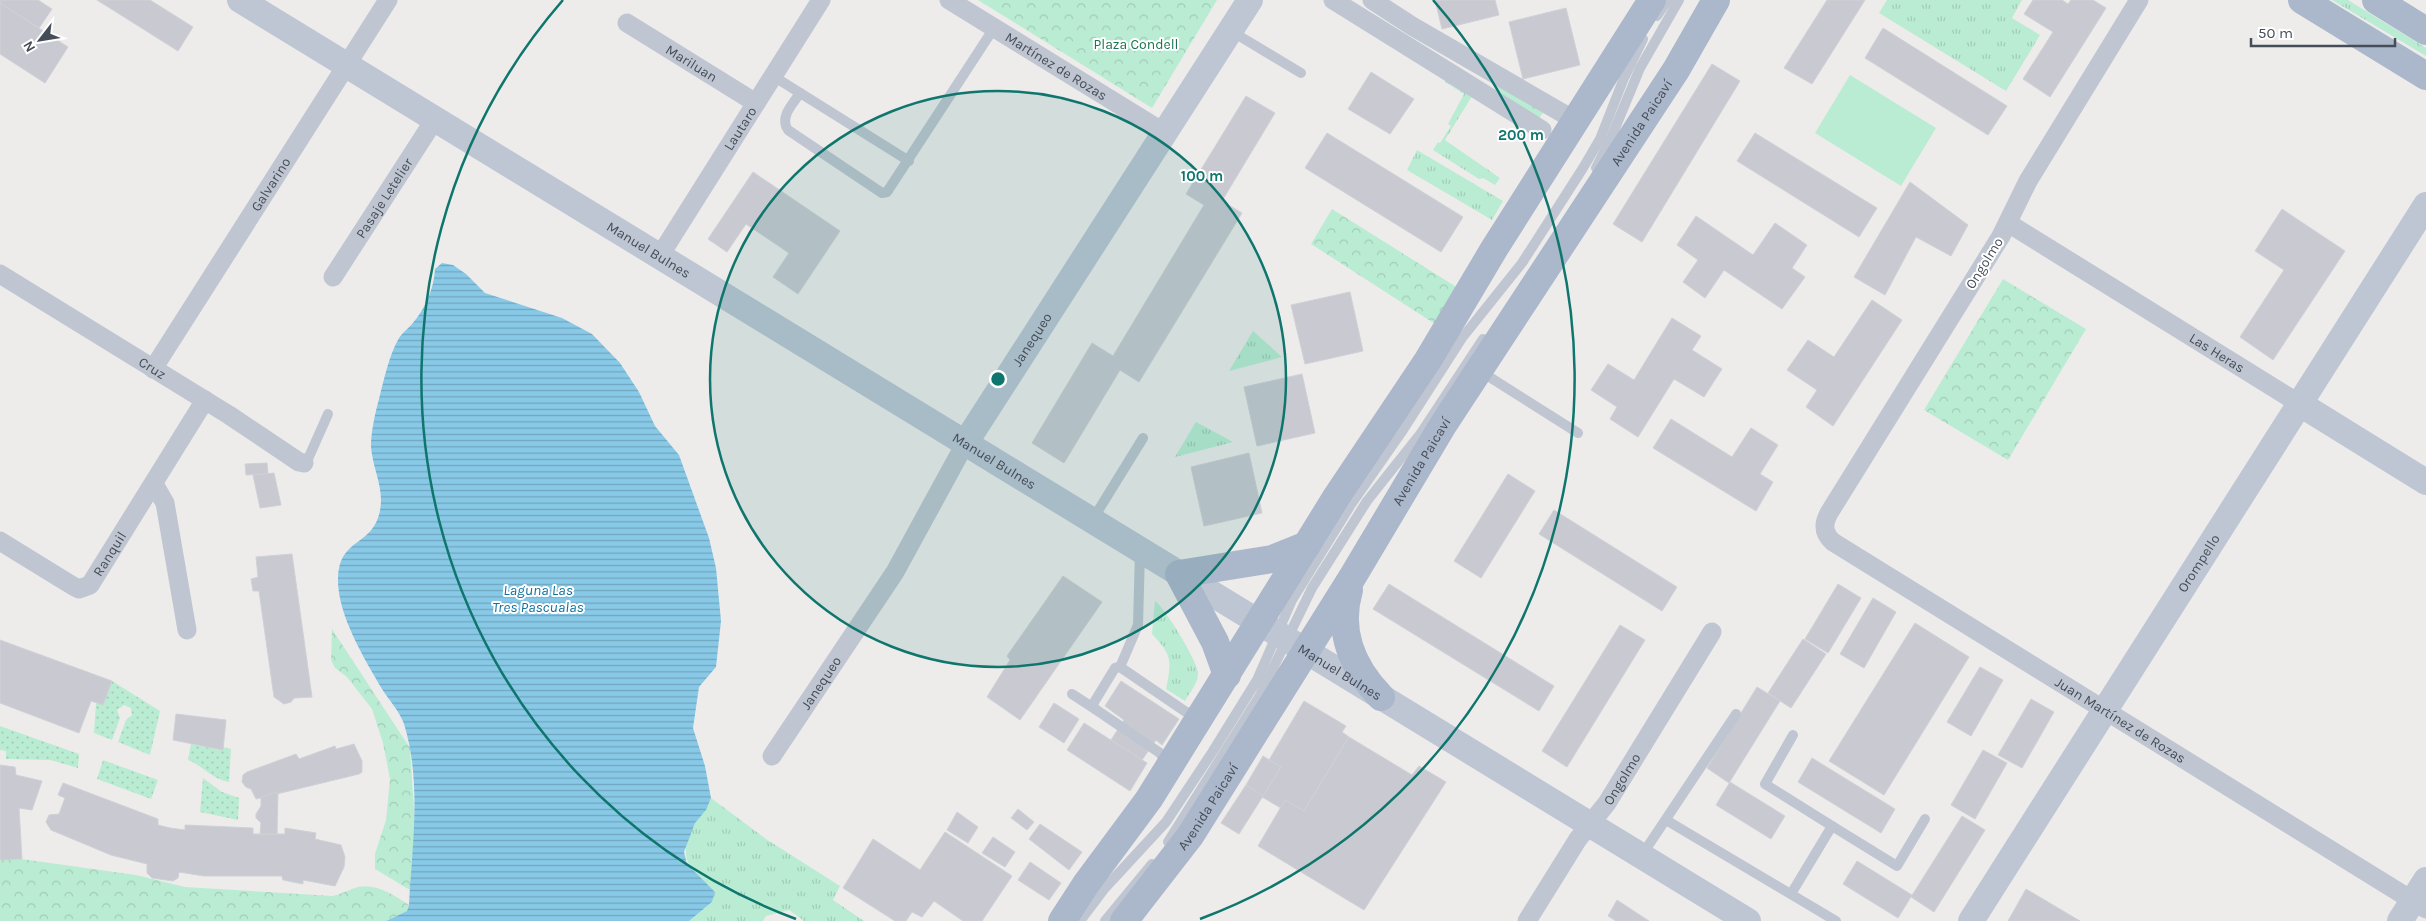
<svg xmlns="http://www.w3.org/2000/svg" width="2426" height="921" font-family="Karla,sans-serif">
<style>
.grass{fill:url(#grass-tufts)}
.forest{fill:url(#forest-crowns)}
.garden{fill:url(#garden-dots)}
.pitch{fill:#baecd3}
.water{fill:url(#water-rules)}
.building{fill:#c9cad1;stroke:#cfd1d7}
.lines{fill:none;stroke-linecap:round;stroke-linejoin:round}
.lane{stroke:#bfc6d1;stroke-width:10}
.street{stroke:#bfc6d1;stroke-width:19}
.secondary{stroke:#bec6d4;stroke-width:26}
.primary{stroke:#abb7ca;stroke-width:28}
.ring{fill:none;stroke:#0f766e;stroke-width:2.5}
.labels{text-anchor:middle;stroke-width:4;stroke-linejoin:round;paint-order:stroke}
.park-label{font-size:14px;fill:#197551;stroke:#fff}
.street-label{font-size:14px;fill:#454d58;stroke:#fff}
.water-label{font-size:15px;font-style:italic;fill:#11719e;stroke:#fff}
.centre{fill:#0f766e;stroke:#fff;stroke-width:2.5}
.ring-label{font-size:15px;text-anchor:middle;font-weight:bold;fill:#0f766e;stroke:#fff;stroke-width:4;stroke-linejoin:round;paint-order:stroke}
</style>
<defs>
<pattern id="grass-tufts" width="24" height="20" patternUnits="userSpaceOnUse" patternTransform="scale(1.25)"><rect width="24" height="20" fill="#baecd3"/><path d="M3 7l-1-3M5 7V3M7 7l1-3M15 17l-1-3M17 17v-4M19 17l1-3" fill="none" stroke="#a1ccb7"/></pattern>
<pattern id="forest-crowns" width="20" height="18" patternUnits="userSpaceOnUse" patternTransform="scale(1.25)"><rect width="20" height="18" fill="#baecd3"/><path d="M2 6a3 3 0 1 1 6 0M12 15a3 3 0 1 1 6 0" fill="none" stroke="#a1ccb7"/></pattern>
<pattern id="garden-dots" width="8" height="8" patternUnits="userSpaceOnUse" patternTransform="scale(1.25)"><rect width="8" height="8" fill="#baecd3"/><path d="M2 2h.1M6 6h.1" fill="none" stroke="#a1ccb7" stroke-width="1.8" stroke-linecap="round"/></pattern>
<pattern id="water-rules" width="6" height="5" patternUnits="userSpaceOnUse" patternTransform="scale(1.25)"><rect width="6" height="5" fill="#88c9e7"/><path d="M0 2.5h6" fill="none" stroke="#71a5be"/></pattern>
</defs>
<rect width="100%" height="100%" fill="#eeeceb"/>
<!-- grass -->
<g class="grass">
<polygon points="1887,0 2022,0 2012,18 2040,35 2006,91 1879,13"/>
<polygon points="2332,0 2348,0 2426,48 2426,56"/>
<polygon points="1448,77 1474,93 1445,140 1500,178 1495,185 1483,178 1479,179 1433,150 1438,142 1440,143 1451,126 1448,124 1464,94 1445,82"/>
<polygon points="1501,83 1545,110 1538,120 1493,94"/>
<polygon points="1417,150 1503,201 1492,220 1407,170"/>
<polygon points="1253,331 1282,357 1229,371"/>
<polygon points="1196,422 1233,442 1175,457"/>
<path d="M1155,601C1165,608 1196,659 1198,672C1199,682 1190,692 1185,701L1166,689C1172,661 1172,655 1152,634Z"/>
<path d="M711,798L766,839L840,886L833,900L864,921H804L789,910L766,916L763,921H689L712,902L715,892C690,868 676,861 694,824C699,815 706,808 711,798Z"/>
</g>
<!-- forest -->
<g class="forest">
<polygon points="978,0 1217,0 1152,108"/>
<polygon points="1332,209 1458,288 1435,324 1311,244"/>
<polygon points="2003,279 2086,329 2008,460 1924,410"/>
<polygon points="332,629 410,748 415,826 410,890 375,869 375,854 386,820 390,779 383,743 372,709 347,677 335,668 331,660"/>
<path d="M0,856L136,875L185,887L333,896C342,894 350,889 358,887C377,883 394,895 409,905L407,911L386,921H0Z"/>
</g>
<!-- garden -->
<g class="garden">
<polygon points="112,681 160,711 150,755 118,742 126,720 132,715 131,708 124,705 117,710 120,718 112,740 94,733 96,703 103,705"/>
<polygon points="0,726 79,754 78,768 50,760 6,759 6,751 0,750"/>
<path d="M191,744L222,750L223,747L231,749L229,782C212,779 203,766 188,760Z"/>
<polygon points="103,760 158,780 151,799 97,779"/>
<polygon points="203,778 222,792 239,798 238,820 200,812"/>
</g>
<!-- pitch -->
<polygon class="pitch" points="1850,75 1936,128 1901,186 1815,133"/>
<!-- water -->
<path class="water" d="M442,263L453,265L466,274L485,293L562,318L592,334L620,363L639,392L655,426L679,455L709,538L716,568L721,621L716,667L699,687L693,728L705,766L711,798L706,810L695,823L684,852L687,864L715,892L712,902L689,921H386L407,911L409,905C412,846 422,782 404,724C400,712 389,700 382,689C364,658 337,614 338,578C339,540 368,546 378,518C387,492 373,472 371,447C371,431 375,414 379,399C384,380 389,355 399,338C402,333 408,329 412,324C425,309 434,289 435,269Z"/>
<!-- building -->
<g class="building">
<polygon points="0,0 38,0 52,9 39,28 0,3"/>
<polygon points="97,0 150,0 193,27 178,51"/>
<polygon points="1435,0 1495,0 1499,15 1442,29"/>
<polygon points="1827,0 1865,0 1812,84 1784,68"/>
<polygon points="2033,0 2062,0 2068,4 2071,0 2093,0 2106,8 2050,97 2023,79 2053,32 2024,14"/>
<polygon points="0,3 68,47 45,83 0,54"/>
<polygon points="1566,8 1580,65 1523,79 1509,22"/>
<polygon points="1883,28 2007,106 1988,135 1865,58"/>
<polygon points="1712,64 1740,81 1642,242 1613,224"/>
<polygon points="1371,72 1414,99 1390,134 1348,109"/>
<polygon points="1246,96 1275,113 1222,201 1242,213 1139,382 1120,370 1064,463 1032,443 1092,343 1113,356 1204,205 1186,194"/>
<polygon points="1327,133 1463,217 1441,252 1305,168"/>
<polygon points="1755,133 1877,208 1859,237 1737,161"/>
<polygon points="753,172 840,231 798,294 773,277 789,253 746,224 727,252 708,239"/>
<polygon points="1910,182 1968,225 1951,256 1916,237 1885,295 1854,277"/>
<polygon points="2282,209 2345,251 2273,360 2240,337 2284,270 2255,251"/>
<polygon points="1696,216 1753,255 1775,223 1807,245 1792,268 1805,277 1782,309 1724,270 1705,298 1683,282 1698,260 1677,245"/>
<polygon points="1350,292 1363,351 1305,364 1291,305"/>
<polygon points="1872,300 1902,320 1833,426 1806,407 1817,390 1787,370 1808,340 1834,357"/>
<polygon points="1672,318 1701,336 1692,350 1722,369 1704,397 1674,379 1638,437 1610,419 1617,407 1591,390 1608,364 1634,380"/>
<polygon points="1302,374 1315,433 1257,446 1244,387"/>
<polygon points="1671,419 1732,457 1751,428 1778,445 1760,474 1773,482 1756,511 1653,448"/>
<polygon points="1249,453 1262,513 1204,526 1191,467"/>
<polygon points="267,463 268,474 246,475 245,464"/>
<polygon points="274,473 281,505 260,508 253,475"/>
<polygon points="1508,474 1535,491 1481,578 1454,561"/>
<polygon points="1554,510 1677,587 1662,611 1539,534"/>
<polygon points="292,554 312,697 294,698 291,702 284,704 274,697 259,591 253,591 251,579 258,577 256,557"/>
<polygon points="1063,576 1102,602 1020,720 987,697 1010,660 1007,656"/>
<polygon points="1389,584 1554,686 1539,711 1373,609"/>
<polygon points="1838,584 1861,598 1828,653 1805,639"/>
<polygon points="1873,598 1896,612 1864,668 1840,654"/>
<polygon points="1915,623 1969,657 1884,795 1829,761"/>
<polygon points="1620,625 1645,640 1567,767 1542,751"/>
<polygon points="1803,639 1826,654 1791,708 1768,693"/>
<polygon points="0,640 112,681 103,705 91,701 79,733 0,703"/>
<polygon points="1980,667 2003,680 1971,736 1947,722"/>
<polygon points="1121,681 1179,719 1162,745 1156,740 1142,760 1111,740 1124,720 1105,706"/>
<polygon points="1757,687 1780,701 1729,783 1707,768"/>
<polygon points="2031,699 2054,712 2022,768 1998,755"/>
<polygon points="1304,701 1346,726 1342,732 1349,737 1304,811 1285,800 1281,808 1262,797 1281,767 1269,760"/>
<polygon points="1054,703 1079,719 1064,743 1039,727"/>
<polygon points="176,714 226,720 223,750 173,740"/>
<polygon points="1084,723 1147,763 1130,791 1067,750"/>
<polygon points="1349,737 1412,775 1419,766 1446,782 1364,910 1258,846 1285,800 1304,811"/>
<polygon points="354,744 362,761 362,772 359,774 256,799 251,789 246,787 242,782 243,775 247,772 296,754 299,759 335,746 336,749"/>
<polygon points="1983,750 2007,763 1975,819 1951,805"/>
<polygon points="1263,756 1281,767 1263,796 1246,785"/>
<polygon points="1812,758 1895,809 1881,833 1798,782"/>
<polygon points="0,765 15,767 16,775 42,781 32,810 19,808 22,859 0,860"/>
<polygon points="1730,782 1785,816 1771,839 1716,805"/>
<polygon points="63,783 158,819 158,825 170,828 185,830 185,825 253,828 253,834 285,834 285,828 316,833 315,839 341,845 345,857 344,867 335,886 303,880 303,884 283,880 282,876 204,876 179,872 178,878 173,881 152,878 147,873 147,864 111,855 51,830 46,822 49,815 59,814 65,798 58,795"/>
<polygon points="1246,785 1263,796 1239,834 1221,823"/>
<polygon points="278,792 277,834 260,834 261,823 256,818 256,814 261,806 261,797"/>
<polygon points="1018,809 1034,822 1027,830 1011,818"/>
<polygon points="957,812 978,827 968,843 947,830"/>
<polygon points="1962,816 1985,830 1934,912 1911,897"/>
<polygon points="1040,824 1082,852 1069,870 1029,839"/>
<polygon points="945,832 1012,876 982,921 963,921 934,901 922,917 912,912 906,921 895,921 843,888 873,839 920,870"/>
<polygon points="993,837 1015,852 1005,867 982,853"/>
<polygon points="1857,861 1912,895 1898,918 1843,884"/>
<polygon points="1030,862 1061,883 1049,900 1018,880"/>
<polygon points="2026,889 2080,921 2008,921"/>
<polygon points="1617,900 1649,921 1616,921 1608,916"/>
</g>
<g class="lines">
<!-- lane -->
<g class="lane">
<polyline points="1657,16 1668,0"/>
<polyline points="1231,31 1301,73"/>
<polyline points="773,76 909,161"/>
<path d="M800,93C793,104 779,117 788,130L882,193L887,192L994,28"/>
<polyline points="1596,168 1611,138 1640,68 1679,0"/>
<polyline points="1480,371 1578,433"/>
<polyline points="304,463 308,459 328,414"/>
<polyline points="1093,519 1143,438"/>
<polyline points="1120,667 1138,625 1140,551"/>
<polyline points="1072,694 1095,709"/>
<polyline points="1167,764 1160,753 1095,709 1093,704 1115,668 1120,667 1186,712 1200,715"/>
<polyline points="1666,820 1836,921"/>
<polyline points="1832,826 1897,866 1925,819"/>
<polyline points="1168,842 1259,697 1312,588 1367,501 1421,433 1483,339"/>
<polyline points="1642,855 1736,714"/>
<polyline points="1791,894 1832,826 1765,784 1793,735"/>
<polyline points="1080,921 1105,888 1166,822 1213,751 1257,680 1292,600 1350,506 1401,433 1462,338 1522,263 1583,168 1600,139 1624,78 1643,39"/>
<polyline points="1105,921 1152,864"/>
</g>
<!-- street -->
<g class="street">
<path id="s1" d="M949,0L1165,133"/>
<polyline points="1333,0 1542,130"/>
<polyline points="1372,0 1412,26 1576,121"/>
<path id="s2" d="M2139,0L2028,181L2001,236L1829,513C1823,524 1823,533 1833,542L2426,909"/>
<path id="s3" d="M627,23L756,103"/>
<path id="s4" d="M2008,223L2300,404"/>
<path id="s5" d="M659,257L821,0"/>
<path id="s6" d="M0,274L229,415L299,462L304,463"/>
<path id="s7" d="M333,277L435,119"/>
<path id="s8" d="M153,369L388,0"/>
<polyline points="154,484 165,503 187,630"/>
<path id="s9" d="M0,541L73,586L79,589L90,585L205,400"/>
<path id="s10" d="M772,756L895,572L966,442"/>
<path id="s11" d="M1527,921L1578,839L1607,803L1712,632"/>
</g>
<!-- secondary -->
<g class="secondary">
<path id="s12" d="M240,0L1748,921"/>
<polyline points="2300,404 2426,482"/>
<path id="s13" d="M966,442L1250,0"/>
<path id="s14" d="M1971,921L2426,205"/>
<polyline points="2400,921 2426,880"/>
</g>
<!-- primary -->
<g class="primary">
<polyline points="2302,0 2426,76"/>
<polyline points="2376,0 2426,31"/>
<path d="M1349,590C1337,631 1352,667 1381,697"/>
<polyline points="1227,675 1215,642 1179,574 1272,559 1307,545"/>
<polyline points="1062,921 1086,884 1149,799 1337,496 1428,360 1494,249 1652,0"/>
<path id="s15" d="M1124,921L1190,836L1353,576L1443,425L1676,70L1716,0"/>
</g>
</g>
<!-- distance rings -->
<circle cx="998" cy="379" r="288" fill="#0f766e" fill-opacity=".12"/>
<g class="ring">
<circle cx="998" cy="379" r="288"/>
<path d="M796 919A577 577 0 0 1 563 0M1433 0A577 577 0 0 1 1200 919"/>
</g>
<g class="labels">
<!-- park labels -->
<g class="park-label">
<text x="1136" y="49">Plaza Condell</text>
</g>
<!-- street labels -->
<g class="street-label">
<text dy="5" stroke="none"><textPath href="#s3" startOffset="76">Mariluan</textPath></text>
<text dy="5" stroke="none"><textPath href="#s1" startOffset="126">Martínez de Rozas</textPath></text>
<text dy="5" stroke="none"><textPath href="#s15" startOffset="952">Avenida Paicaví</textPath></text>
<text dy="5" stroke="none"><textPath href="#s5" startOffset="152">Lautaro</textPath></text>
<text dy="5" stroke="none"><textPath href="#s8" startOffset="219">Galvarino</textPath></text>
<text dy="5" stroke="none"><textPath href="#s7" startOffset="94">Pasaje Letelier</textPath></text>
<text dy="5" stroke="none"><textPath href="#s12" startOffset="479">Manuel Bulnes</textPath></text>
<text transform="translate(1984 263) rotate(-58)" y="5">Ongolmo</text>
<text dy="5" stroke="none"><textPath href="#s13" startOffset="122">Janequeo</textPath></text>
<text dy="5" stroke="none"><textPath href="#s4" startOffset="246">Las Heras</textPath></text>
<text dy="5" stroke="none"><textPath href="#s6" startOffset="179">Cruz</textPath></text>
<text dy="5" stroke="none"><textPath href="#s12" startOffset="884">Manuel Bulnes</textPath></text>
<text dy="5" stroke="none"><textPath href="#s15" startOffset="548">Avenida Paicaví</textPath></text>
<text dy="5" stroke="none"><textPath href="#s9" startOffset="141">Ranquil</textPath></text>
<text dy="5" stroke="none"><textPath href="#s14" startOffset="424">Orompello</textPath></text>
<text dy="5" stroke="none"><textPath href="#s12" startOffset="1289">Manuel Bulnes</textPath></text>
<text dy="5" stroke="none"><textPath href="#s10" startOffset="88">Janequeo</textPath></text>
<text dy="5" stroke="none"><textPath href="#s2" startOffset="970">Juan Martínez de Rozas</textPath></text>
<text dy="5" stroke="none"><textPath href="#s11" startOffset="171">Ongolmo</textPath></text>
<text dy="5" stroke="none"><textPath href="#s15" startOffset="142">Avenida Paicaví</textPath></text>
</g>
<!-- water labels -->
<g class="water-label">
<text x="538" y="595">Laguna Las<tspan x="538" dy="17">Tres Pascualas</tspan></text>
</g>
</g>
<circle cx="998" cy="379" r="8" class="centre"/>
<g class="ring-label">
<text x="1521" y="140">200 m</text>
<text x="1202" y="181">100 m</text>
</g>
<!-- north arrow -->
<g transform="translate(40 40) rotate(239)" stroke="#ffffff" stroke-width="4" paint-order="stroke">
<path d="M0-4L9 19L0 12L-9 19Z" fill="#454d58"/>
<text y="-8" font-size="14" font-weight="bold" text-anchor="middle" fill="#454d58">N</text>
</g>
<!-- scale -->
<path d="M2251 38v8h144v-8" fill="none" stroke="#454d58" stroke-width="2.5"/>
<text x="2258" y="38" font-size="15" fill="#454d58" stroke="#ffffff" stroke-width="4" paint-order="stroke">50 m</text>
</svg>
